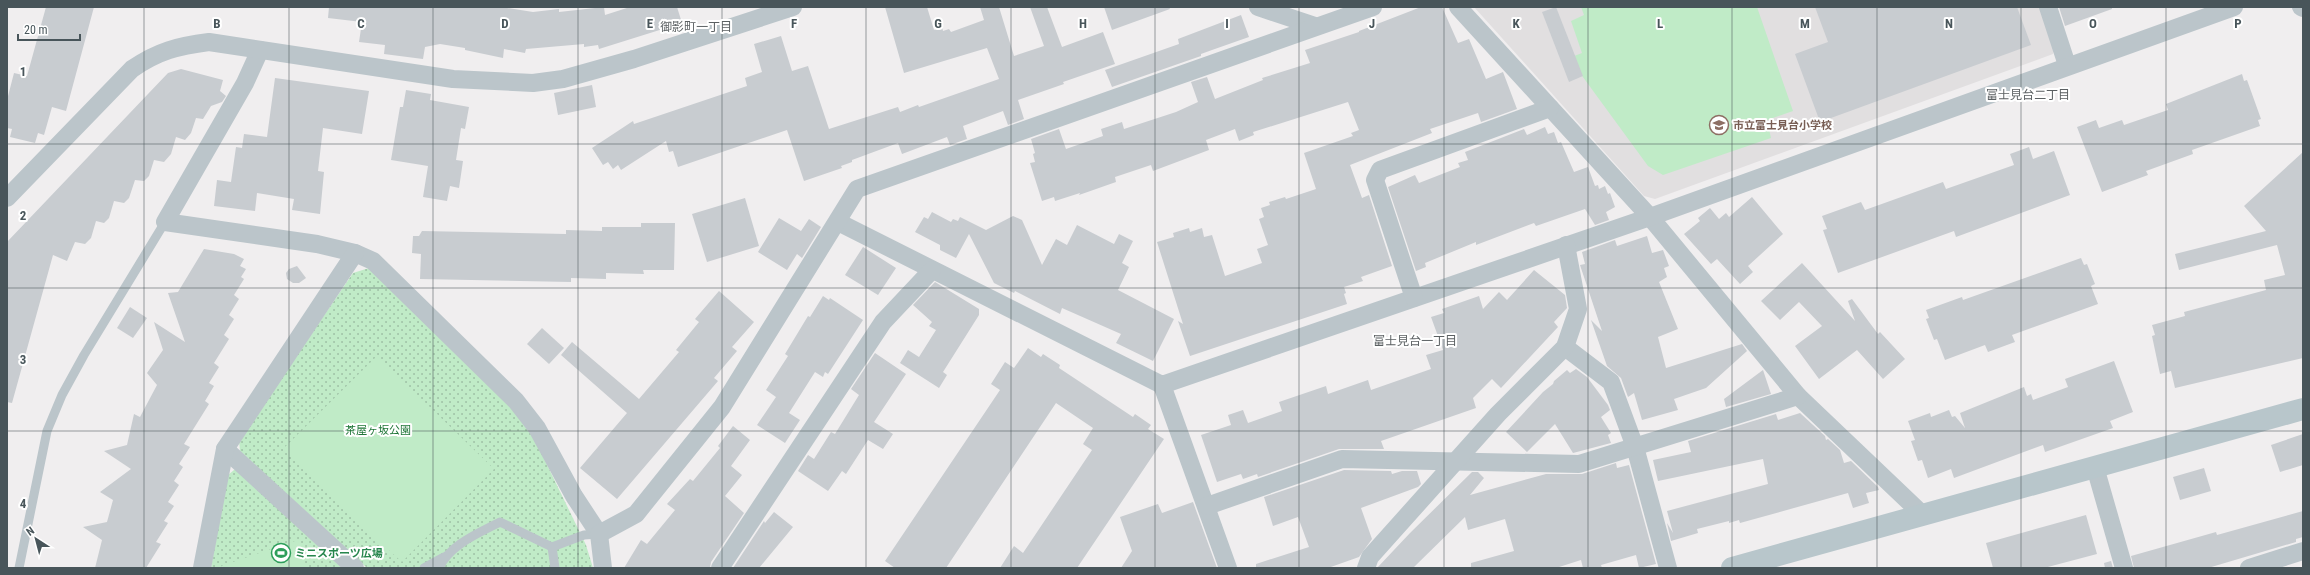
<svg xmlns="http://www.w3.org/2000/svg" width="2310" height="575" font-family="'Roboto Condensed','Noto Sans JP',sans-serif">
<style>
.education{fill:#e1dfe0}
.grass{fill:url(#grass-dots)}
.garden{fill:#c0ebc7}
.building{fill:#c8ccd0}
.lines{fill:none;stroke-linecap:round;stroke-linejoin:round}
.lane{stroke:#bbc5ca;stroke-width:9}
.street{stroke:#bbc5ca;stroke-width:18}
.secondary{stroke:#b8c6cb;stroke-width:22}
.grid{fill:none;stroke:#48555a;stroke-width:1;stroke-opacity:0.55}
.labels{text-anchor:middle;stroke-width:4;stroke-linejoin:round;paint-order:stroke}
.education-label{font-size:11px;font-weight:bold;fill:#785e54;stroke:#fff;text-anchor:start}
.park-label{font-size:11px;fill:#1f7537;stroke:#fff}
.leisure-label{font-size:11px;font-weight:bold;fill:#27864d;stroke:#fff;text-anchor:start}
.neighbourhood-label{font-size:12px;fill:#5b6062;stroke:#fff}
.grid-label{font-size:13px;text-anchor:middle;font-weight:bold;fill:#48555a;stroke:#fff;stroke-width:4;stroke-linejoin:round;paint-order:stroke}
</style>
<defs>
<pattern id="grass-dots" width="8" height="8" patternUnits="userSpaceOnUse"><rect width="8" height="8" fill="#c0ebc7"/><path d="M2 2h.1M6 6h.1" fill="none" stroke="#9ec1a5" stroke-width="1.8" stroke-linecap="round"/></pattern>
</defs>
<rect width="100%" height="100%" fill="#f0eeef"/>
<!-- education -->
<polygon class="education" points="1474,7 2043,7 2056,46 2053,54 1655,199 1644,196"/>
<!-- grass -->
<g class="grass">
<polygon points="369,268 511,407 535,440 586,545 593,568 367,568 240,451 239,440 353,273"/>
<polygon points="234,470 237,470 342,568 211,568 225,487 228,475"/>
</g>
<!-- garden -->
<g class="garden">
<polygon points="1581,7 1757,7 1793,111 1767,120 1771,138 1663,175 1648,166 1569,58 1582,53 1571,21 1584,15"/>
<polygon points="377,356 494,469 402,562 365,529 284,448"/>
<polygon points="298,540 306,568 222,568 221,566"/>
</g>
<!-- building -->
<g class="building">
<polygon points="46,7 94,7 66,111 52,107 44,135 38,133 35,143 10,137 12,129 7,128 7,100 14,73 27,76"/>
<polygon points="329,7 501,7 533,12 559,9 559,12 604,7 605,15 630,7 677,7 682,23 599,49 598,45 584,47 584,44 526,49 525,53 504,49 503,58 465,50 465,48 440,44 425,47 423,59 384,54 385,45 359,42 362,22 328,18"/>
<polygon points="885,7 927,7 934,30 942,27 943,31 949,29 951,32 984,20 980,7 999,7 1014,56 1044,46 1030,7 1047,7 1062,47 1103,32 1115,64 1063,82 1064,84 1018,100 1024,119 1008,125 1003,111 963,126 967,139 950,145 947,137 902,154 898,143 852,160 852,162 841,166 842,168 804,181 787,130 678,167 673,151 669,152 666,141 621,170 618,165 613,169 608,162 603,165 592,148 633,121 634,124 747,86 745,78 762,72 754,44 781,36 792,71 808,66 829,129 898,107 900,112 918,105 919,107 999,79 987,48 904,73"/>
<polygon points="1104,7 1169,7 1170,9 1112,30"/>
<polygon points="1421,7 1442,7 1458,43 1469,39 1486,79 1503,72 1517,109 1481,122 1478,113 1430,129 1432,133 1350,165 1362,198 1369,195 1392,266 1361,277 1363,281 1344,287 1346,293 1344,294 1347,304 1190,356 1178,321 1183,324 1157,242 1174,237 1173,233 1189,228 1190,232 1202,228 1204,237 1212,235 1225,276 1262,263 1257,249 1268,245 1259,219 1264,217 1261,208 1270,205 1269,202 1285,197 1286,199 1316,189 1304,153 1353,136 1351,133 1359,130 1348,102 1253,132 1254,135 1239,141 1235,129 1206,140 1209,150 1153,171 1151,165 1115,177 1116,182 1079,195 1080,193 1055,201 1054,197 1042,201 1030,163 1035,162 1033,154 1035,153 1031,139 1059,129 1066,149 1103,136 1101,129 1122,122 1124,129 1176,112 1198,102 1191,82 1207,77 1215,99 1263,80 1262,78 1310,63 1305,50 1359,32 1359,31"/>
<polygon points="1556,7 1583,76 1569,82 1542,12"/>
<polygon points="1815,7 2017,7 2031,45 1820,122 1795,54 1828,42"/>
<polygon points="2059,7 2112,7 2112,9 2065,26"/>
<polygon points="1241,15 1249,37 1212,50 1201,54 1201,56 1112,87 1105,70 1179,44 1178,39"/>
<polygon points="181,69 223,80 220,91 226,96 222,102 211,106 203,119 196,118 191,133 185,140 176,137 171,154 164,162 154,160 149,176 144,181 135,180 129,198 124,203 114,201 109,218 104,223 96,221 91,238 85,244 75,242 67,261 53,255 12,403 7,402 7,242 168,73"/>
<polygon points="2242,74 2244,81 2247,80 2261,119 2258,120 2260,126 2192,150 2193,154 2146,171 2148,175 2102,192 2077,127 2096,120 2099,128 2122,120 2124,125 2168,110 2166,104"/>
<polygon points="275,78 369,91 362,134 323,128 318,171 324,172 320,214 292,210 294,199 257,193 255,211 214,206 217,180 231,182 236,147 242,148 244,134 267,137"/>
<polygon points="592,85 596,107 558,115 554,93"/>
<polygon points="406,90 431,94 430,100 469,107 465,129 461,128 456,160 463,161 459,188 450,186 447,201 423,197 428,166 391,160 400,107 403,107"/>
<polygon points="1545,127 1548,134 1554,132 1558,143 1561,142 1574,172 1588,167 1595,186 1598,185 1599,189 1605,186 1608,194 1610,193 1615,207 1606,212 1609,220 1595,225 1585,209 1536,226 1534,223 1476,245 1476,242 1425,263 1426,267 1416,271 1388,187 1415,175 1419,183 1460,167 1458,163 1468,160 1465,152 1524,129 1527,135"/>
<polygon points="2029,147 2033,159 2054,151 2070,195 1956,237 1954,231 1838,273 1823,230 1827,229 1822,216 1861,202 1865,210 1943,182 1946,189 2014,165 2010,154"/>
<polygon points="2303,152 2303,358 2175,388 2171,371 2160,374 2152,336 2155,335 2152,325 2185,316 2184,312 2266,290 2264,280 2285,275 2277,245 2179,270 2175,254 2266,231 2244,206"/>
<polygon points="1752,197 1783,234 1748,266 1753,272 1740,284 1717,259 1711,264 1684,234 1700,221 1698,218 1710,208 1719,219 1726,213 1729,217"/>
<polygon points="745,198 759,246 707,262 692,214"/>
<polygon points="932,212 951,222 953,219 958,221 960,217 986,230 1013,216 1022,220 1042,265 1056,239 1067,245 1077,225 1114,244 1119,234 1133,241 1122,263 1129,267 1118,290 1174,319 1153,361 1116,343 1121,334 1062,308 1060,314 1015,291 1014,293 994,283 969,234 956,258 940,250 940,245 915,232 924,217 928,219"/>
<polygon points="779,218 801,231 809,219 821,227 802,258 797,254 787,270 758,252"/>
<polygon points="641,223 675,223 674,270 643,270 644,274 606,273 606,279 571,278 571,282 420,279 421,254 412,253 413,236 419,236 422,231 566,234 566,230 602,231 602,227 641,227"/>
<polygon points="1647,236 1652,253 1663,250 1669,266 1664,268 1667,277 1659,282 1678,329 1658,337 1666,368 1742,344 1747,351 1706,388 1674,399 1678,410 1642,420 1634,393 1628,397 1621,378 1607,366 1591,320 1602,331 1580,265 1585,264 1582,252 1615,240 1617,246"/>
<polygon points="863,247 896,268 878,295 845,275"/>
<polygon points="204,249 234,254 244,259 240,266 246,269 241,277 244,279 234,295 239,299 229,315 234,319 224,335 229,339 214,363 219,367 209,383 214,386 205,401 209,404 184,444 190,447 179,464 183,467 174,481 179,485 168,502 174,506 164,521 168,523 156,542 161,544 146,568 95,568 102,540 83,527 107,522 113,500 100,492 131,469 104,451 127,445 134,414 140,417 157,385 147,373 163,350 154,322 185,342 168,293 178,292"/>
<polygon points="2081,258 2084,265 2087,264 2095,284 2091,286 2098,304 2012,335 2015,342 1988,352 1985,345 1945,360 1937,339 1934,340 1926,319 1929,318 1926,310 1962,297 1963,300"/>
<polygon points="1802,263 1855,321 1848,301 1852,299 1878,334 1880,332 1905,359 1883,379 1857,350 1819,379 1795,346 1822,326 1799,302 1780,320 1761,301"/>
<polygon points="297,266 306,278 299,283 293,283 287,279 286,273 289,269"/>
<polygon points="1534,270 1565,295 1567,308 1554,322 1558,327 1501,388 1492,379 1473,398 1476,408 1381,441 1384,449 1339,449 1258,477 1257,474 1243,479 1241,474 1217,482 1201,435 1231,425 1228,415 1243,410 1248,423 1282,411 1279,402 1326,386 1328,394 1368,380 1371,390 1431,369 1426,355 1443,350 1431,317 1444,313 1442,309 1479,296 1483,309 1499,292 1507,300"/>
<polygon points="935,282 979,309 979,315 943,372 947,375 939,388 900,363 908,350 919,357 936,330 929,326 932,322 913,305"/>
<polygon points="719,291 754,322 732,347 737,351 714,378 718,381 617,499 580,468 627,413 561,355 572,342 639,399 679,352 676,350 699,322 695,319"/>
<polygon points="823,296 829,300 830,298 863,320 828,374 825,372 823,377 815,372 789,413 800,420 785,443 757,425 776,397 766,390 788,356 785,354 808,316 810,317"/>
<polygon points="130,307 147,318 133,338 117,328"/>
<polygon points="542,328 564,348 549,364 527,344"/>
<polygon points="1028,348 1041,357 1043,354 1060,365 1059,368 1133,417 1135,414 1151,425 1148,429 1164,439 1077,568 1000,568 1014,546 1023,553 1092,450 1083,444 1093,428 1056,403 946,568 895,568 885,561 1000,390 991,384 1005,362 1014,368"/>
<polygon points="875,353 906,374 874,422 893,434 883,449 868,440 846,474 842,471 828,491 798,471 808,455 814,459 831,432 835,434 859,395 851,389"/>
<polygon points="2114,361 2133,412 2110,421 2113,428 2045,452 2043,445 1954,478 1951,469 1928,478 1922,460 1918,461 1911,441 1915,440 1908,421 1930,413 1931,417 1949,410 1952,417 1955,416 1965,428 1960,413 2024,387 2027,396 2031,394 2033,400 2068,387 2065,379"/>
<polygon points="1576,369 1587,377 1608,405 1610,410 1601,417 1611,433 1608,435 1611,443 1573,453 1555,424 1527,452 1506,432 1543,392 1553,384 1554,381 1567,370 1570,373"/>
<polygon points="1763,370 1771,394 1726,407 1724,399"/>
<polygon points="1800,413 1825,436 1826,440 1828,439 1840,450 1844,463 1851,461 1878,487 1879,490 1866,493 1869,503 1853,508 1848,493 1740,523 1739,520 1729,523 1729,521 1697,529 1698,533 1671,541 1667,523 1673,533 1667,511 1768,484 1763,459 1658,481 1653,460 1691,452 1688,441 1776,414 1778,420"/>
<polygon points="733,426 750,440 731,466 742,475 725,496 744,513 711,562 710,568 624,568 641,540 647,544 675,510 667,504 690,479 693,481 720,448 718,446"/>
<polygon points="2303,434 2303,465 2280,472 2271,445"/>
<polygon points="1616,463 1617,468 1629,465 1656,564 1639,568 1636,555 1601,565 1602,568 1583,568 1581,560 1556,568 1471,568 1471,563 1514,551 1505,519 1468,530 1465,517 1413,568 1377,568 1410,533 1472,472 1478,472 1484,478 1470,495 1546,474 1582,474"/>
<polygon points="2204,468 2211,491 2180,500 2173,477"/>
<polygon points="1344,470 1391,471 1392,474 1402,471 1417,471 1421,484 1418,487 1361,508 1372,539 1359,557 1328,568 1256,568 1256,564 1309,547 1298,517 1273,526 1264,497"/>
<polygon points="1193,502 1217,568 1121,568 1132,551 1120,517 1158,504 1162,513"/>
<polygon points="2303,511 2303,537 2296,539 2296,542 2208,568 2134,568 2131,556 2216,532 2217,535"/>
<polygon points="774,512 793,527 759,568 733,568 764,521 765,523"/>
<polygon points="2086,515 2097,554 2044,568 1993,568 1986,543"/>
<polygon points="2111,561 2113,568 2105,568 2104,563"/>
</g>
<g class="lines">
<!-- lane -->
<g class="lane">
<polyline points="19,568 47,431 62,395 84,355 165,222"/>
<polyline points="424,568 444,557"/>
<path d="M439,568C449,545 479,533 500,522L552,547"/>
<polyline points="555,568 552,547 584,535 599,534"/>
</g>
<!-- street -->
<g class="street">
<polyline points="1258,7 1315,26"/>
<polyline points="1458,7 1650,217 1798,396 1923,515"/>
<polyline points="2048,7 2067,65"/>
<polyline points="2301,7 2303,8"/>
<polyline points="260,50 245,83 165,222 317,244 355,253 373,261 516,401 537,428 574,496 599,534 603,568"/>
<path d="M7,198L132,69C158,51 178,46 209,42L453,79L533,83L563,79L634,59L793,7"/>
<polyline points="838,222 1162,385 1650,217 2234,7"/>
<polyline points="1414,298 1375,180 1380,170 1550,108"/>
<polyline points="1565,347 1611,382 1635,447 1668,568"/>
<polyline points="1162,385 1228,568"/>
<polyline points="225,449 355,568"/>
<polyline points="2095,467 2124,568"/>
<polyline points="1207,506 1342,459 1579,464 1798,396"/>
<polyline points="599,534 636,514 722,407 857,189 1373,7"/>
<polyline points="202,568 225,449 355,253"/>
<polyline points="720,568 883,322 932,270"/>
<polyline points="1366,568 1370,557 1498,414 1565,347 1578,309 1566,245"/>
<polyline points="2249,568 2303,551"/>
</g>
<!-- secondary -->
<polyline class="secondary" points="1732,568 2303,409"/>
</g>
<!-- grid -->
<path class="grid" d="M144,7V568M289,7V568M433,7V568M578,7V568M722,7V568M866,7V568M1011,7V568M1155,7V568M1299,7V568M1444,7V568M1588,7V568M1732,7V568M1877,7V568M2021,7V568M2166,7V568M7,144H2303M7,288H2303M7,431H2303"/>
<!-- icons -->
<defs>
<symbol id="school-ring" viewBox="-11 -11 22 22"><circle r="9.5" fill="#fff" stroke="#8d6e63" stroke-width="1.5"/><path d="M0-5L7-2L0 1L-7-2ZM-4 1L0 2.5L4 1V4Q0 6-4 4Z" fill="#8d6e63"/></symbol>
<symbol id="stadium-ring" viewBox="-11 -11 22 22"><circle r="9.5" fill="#fff" stroke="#2e9e5b" stroke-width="1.5"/><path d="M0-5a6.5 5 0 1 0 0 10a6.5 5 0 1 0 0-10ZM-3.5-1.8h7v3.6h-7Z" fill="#2e9e5b"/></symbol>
</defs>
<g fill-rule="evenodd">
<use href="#school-ring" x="1708" y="114" width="22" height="22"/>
<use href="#stadium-ring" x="270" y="542" width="22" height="22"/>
</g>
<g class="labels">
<!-- education labels -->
<g class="education-label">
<text x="1733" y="129">市立富士見台小学校</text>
</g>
<!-- park labels -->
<g class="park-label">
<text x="378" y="434">茶屋ヶ坂公園</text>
</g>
<!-- leisure labels -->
<g class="leisure-label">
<text x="295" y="557">ミニスポーツ広場</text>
</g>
<!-- neighbourhood labels -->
<g class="neighbourhood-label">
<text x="696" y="31">御影町一丁目</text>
<text x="2028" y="99">富士見台二丁目</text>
<text x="1415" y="345">富士見台一丁目</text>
</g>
</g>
<g class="grid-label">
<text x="217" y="28">B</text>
<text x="361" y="28">C</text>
<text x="505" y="28">D</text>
<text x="650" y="28">E</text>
<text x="794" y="28">F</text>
<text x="938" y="28">G</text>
<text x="1083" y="28">H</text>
<text x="1227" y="28">I</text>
<text x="1372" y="28">J</text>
<text x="1516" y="28">K</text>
<text x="1660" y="28">L</text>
<text x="1805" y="28">M</text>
<text x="1949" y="28">N</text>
<text x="2093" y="28">O</text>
<text x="2238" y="28">P</text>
<text x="23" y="76">1</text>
<text x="23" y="220">2</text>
<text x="23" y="364">3</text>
<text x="23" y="508">4</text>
</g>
<!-- border -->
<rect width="2310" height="575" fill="none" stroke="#48555a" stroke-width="16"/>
<!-- north arrow -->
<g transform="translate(36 539) rotate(324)" stroke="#ffffff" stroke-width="3" paint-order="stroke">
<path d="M0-3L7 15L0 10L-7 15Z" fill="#48555a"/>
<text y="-6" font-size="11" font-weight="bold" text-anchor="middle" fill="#48555a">N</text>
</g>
<!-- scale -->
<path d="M18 34v6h62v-6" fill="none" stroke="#48555a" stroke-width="2"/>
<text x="24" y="34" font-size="12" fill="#48555a" stroke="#ffffff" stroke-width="3" paint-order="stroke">20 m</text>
</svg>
